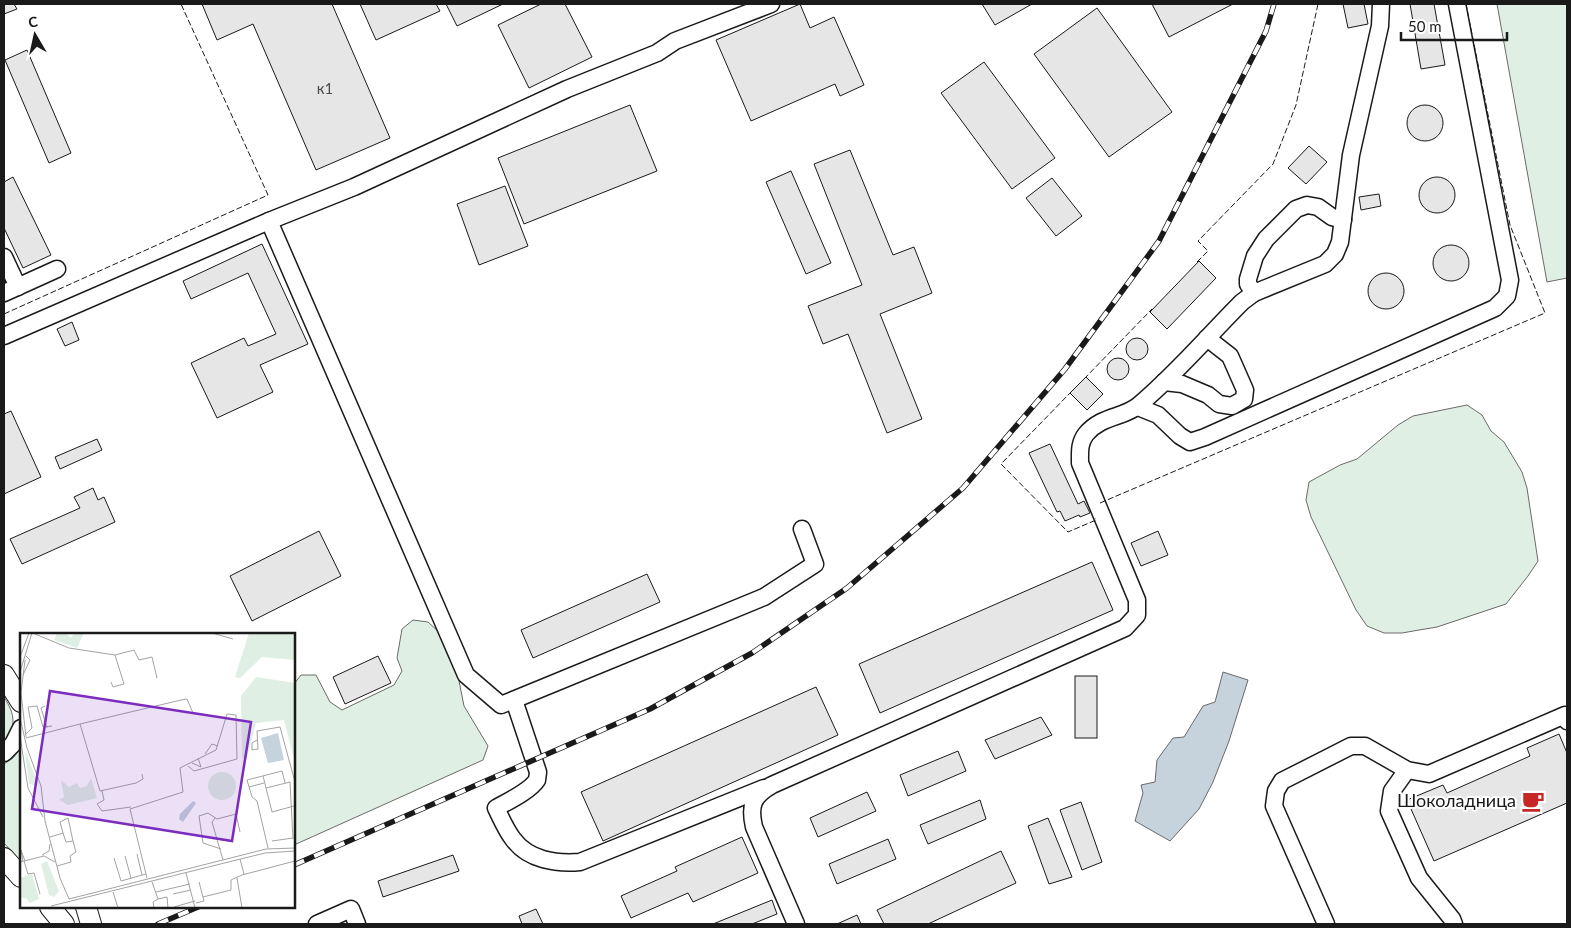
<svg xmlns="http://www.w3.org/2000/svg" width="1571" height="928" font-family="Lato,sans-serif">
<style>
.green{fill:#e0efe3;stroke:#6a6a6a}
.water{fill:#c6d2dc;stroke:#6a6a6a}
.building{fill:#e6e6e6;stroke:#1a1a1a}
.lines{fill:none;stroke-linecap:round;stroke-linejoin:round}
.minor-casing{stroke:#1a1a1a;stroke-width:19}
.major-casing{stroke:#1a1a1a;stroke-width:22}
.minor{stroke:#fff;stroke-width:16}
.major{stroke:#fff;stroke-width:20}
.rail-casing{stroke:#1a1a1a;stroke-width:5.5}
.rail{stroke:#fff;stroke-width:4;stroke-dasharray:11;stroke-linecap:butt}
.fence{stroke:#1a1a1a;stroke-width:1;stroke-dasharray:6 2.5;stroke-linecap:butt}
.labels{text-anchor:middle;stroke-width:4;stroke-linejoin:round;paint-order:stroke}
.number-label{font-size:15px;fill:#4d4d4d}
.poi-label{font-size:18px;fill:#1a1a1a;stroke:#fff;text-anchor:end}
.inset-road{fill:none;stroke:#a3a3a3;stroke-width:1}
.view{fill:#7b2cbf;fill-opacity:0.15;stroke:#7b2cbf;stroke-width:2.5}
.inset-edge{fill:none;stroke:#1a1a1a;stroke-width:2.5}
</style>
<rect width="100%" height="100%" fill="#fff"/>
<!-- green -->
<g class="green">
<polygon points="1497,4 1567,4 1567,278 1547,282"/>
<polygon points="1467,405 1482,415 1491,431 1504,442 1522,472 1527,488 1538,561 1528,576 1506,604 1437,627 1419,630 1402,633 1384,633 1367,626 1356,610 1311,517 1306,500 1309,482 1340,465 1357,459 1398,425 1413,416"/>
<polygon points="413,620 428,622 440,633 458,676 464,706 488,746 483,760 294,845 294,684 301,675 316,675 330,702 342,710 394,685 402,671 397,658 402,629"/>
<path d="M4,697C16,716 16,726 4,745Z"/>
<polygon points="21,748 21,862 4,843 4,764 13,758"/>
</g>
<!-- water -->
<polygon class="water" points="1223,672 1248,680 1229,741 1213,782 1199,809 1170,841 1135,821 1143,793 1141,785 1155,782 1157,760 1173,738 1184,737 1203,706 1215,702"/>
<!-- building -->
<g class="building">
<polygon points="4,4 14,4 17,9 4,14"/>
<polygon points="202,4 332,4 390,138 316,170 253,24 217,40"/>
<polygon points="360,4 436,4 440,11 376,40"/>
<polygon points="446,4 503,4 457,26"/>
<polygon points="541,4 565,4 592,57 529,88 498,25"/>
<polygon points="800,4 810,28 834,17 864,85 840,96 835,84 751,121 716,40"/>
<polygon points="982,4 1032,4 995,25"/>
<polygon points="1152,4 1233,4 1169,37"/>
<polygon points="1343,4 1364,4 1368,24 1348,28"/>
<polygon points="1410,4 1434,4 1445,65 1421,69"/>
<polygon points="1097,8 1172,112 1109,157 1034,54"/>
<polygon points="27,50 71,153 49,163 5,60"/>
<polygon points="984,62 1055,158 1012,189 941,93"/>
<circle cx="1425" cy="123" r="18"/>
<polygon points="630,105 657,171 524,224 498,158"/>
<polygon points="1309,146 1327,162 1306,184 1288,168"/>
<polygon points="850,150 893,255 914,247 932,293 880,314 922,419 887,433 848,334 823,344 808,306 862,285 814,164"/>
<polygon points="791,171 831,263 806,274 766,182"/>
<circle cx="1437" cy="195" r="18"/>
<polygon points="13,177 51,255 23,268 4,228 4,182"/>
<polygon points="1052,178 1082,216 1056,236 1026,198"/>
<polygon points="505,186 528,246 479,265 457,204"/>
<polygon points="1379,194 1381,206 1361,210 1359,197"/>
<polygon points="262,244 308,344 260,365 273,392 217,418 191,363 244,338 248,346 276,334 248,273 191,299 183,281"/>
<circle cx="1451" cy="263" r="18"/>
<polygon points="1199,261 1216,278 1167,329 1150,312"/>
<circle cx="1386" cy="291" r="18"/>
<polygon points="72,322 79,340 65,346 57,329"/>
<circle cx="1137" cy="349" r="11"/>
<circle cx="1118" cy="369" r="11"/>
<polygon points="1086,377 1103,394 1087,410 1070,393"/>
<polygon points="11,411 41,477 4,494 4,414"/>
<polygon points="97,439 102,450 60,469 55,457"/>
<polygon points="1050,444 1078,504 1084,501 1090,513 1080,517 1079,515 1065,521 1060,511 1057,512 1029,453"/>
<polygon points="93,488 98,500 104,497 115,522 22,564 10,539 80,508 74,497"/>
<polygon points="319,531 341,576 252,621 230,576"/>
<polygon points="1158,531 1168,555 1141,566 1131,543"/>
<polygon points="1092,562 1113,610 880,713 859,664"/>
<polygon points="647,574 660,602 533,658 521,630"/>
<polygon points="378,656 391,683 345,704 333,677"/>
<rect x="1075" y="676" width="22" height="62"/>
<polygon points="816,687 838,735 603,841 581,792"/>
<polygon points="1041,717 1052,735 995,759 985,740"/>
<polygon points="1559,734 1567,753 1567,803 1434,861 1407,800 1443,785 1447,793 1530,756 1527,748"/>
<polygon points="958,751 966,771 908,796 900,775"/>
<polygon points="867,792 876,811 818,837 810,818"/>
<polygon points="980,800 986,819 928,844 920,825"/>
<polygon points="1081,802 1102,862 1082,870 1060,810"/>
<polygon points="1048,818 1072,877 1049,884 1028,826"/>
<polygon points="742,837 758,873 693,902 688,893 631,918 621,896 677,871 675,867"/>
<polygon points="888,839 896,859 837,884 829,864"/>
<polygon points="1001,851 1016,883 928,924 884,924 877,910"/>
<polygon points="453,855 459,871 383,897 378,881"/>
<polygon points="772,900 777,914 752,924 713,924"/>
<polygon points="536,909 543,924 522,924 519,916"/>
<polygon points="857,915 861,924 837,924"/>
</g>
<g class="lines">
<defs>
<g id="minor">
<polyline points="269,221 354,187 567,89 657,53 675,41 771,4"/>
<polyline points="4,257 18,287"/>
<polyline points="4,293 57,269"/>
<polyline points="1254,293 1248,284 1248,279 1255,256 1266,239 1296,209 1307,205 1318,207 1332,217 1343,220"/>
<polyline points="4,336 269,221 466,675 501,705 764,597 815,564 802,529"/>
<polyline points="1164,382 1182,384 1208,395 1219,404 1232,406 1244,399 1245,390 1230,356 1207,338"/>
<polyline points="1138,407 1158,415 1180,436 1190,442 1205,437 1495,308 1507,296 1510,280 1457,4"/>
<path d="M514,700L538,772C538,773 537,780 537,780C530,791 507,802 496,808C501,818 506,830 513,839C528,860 556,864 580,862L764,788"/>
<polyline points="4,753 13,744 21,728"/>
<polyline points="1407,770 1392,791 1389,811 1419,878 1452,919 1454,924"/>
<polyline points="317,924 351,909 357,924"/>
<path d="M796,924L754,827C749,805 753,796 772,785L1125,628L1137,615V600L1080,463C1080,452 1079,443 1086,434C1102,415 1124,418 1139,405C1176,374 1208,336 1242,302L1254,293L1325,264L1335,254L1340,242L1351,155L1380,26L1381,4"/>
<polyline points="1326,924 1274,806 1276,791 1282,781 1351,746 1365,746 1407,770 1429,774 1565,715 1567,721"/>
</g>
<g id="major">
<polyline points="4,675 21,702"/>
<polyline points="4,858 21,877"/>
<polyline points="50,907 64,924"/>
<polyline points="86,907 91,924"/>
</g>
</defs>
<!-- minor casing -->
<use href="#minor" class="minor-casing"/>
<!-- major casing -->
<use href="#major" class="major-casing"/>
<!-- minor -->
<use href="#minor" class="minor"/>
<!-- major -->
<use href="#major" class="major"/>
<defs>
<g id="rail">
<polyline points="294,865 650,709 752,653 847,588 963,488 1065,369 1159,241 1266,31 1274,4"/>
<polyline points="158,924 198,907"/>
</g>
</defs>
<!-- rail casing -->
<use href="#rail" class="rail-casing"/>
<!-- rail -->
<use href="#rail" class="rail"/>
<!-- fence -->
<g class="fence">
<polyline points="1197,262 1208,251 1198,241 1273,164 1296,105 1318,4"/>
<polyline points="4,314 268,195 181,4"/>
<polyline points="1084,379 1152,309"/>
<polyline points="1072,391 1001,464 1068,532 1096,520 1095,518"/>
<polyline points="1100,503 1545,313 1510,225 1466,4"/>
</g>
</g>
<!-- icons -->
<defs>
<symbol id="cafe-bare" viewBox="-9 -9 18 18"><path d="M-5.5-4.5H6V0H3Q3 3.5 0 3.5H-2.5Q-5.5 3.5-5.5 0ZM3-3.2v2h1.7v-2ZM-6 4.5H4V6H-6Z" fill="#c62828" stroke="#fff" stroke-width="2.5" paint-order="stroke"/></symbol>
</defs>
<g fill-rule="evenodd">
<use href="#cafe-bare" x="1517" y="785" width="32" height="32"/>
</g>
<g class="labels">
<!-- number labels -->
<g class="number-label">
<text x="325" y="94">к1</text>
</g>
<!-- poi labels -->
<g class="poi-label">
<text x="1516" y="807">Шоколадница</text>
</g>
</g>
<!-- overview -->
<g transform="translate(20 633)">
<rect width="275" height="275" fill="#fff"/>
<path d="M37,0H46L51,5L54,0H64L57,15L34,7ZM229,0H275V27L242,24L220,45L215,44ZM236,44L275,50V130L264,87L236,90L227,125H222L221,63ZM5,118L17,148L16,153L9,151ZM188 153a14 14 0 1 1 28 0a14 14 0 1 1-28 0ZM71,145L77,165L48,172L39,167L44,164L41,147L49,154L57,150L60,155L67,153ZM27,228L39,258L34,264L29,262L21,231ZM12,241L19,266L10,270L6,265H0V245Z" fill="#e0efe3"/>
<path d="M258,100L264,127L248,130L241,105ZM173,168L176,170L163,189L159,186L160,181Z" fill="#c6d2dc"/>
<path class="inset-road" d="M192,0L213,6M15,1L49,15L95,22M0,24L9,0M5,27L1,60L6,104M0,39L12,0M3,42L10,27L6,23M91,49L93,54L104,51L95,22L114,17L119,27L132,24L137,45M25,73L21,75L27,95M0,85L7,115L21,153L25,188L40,245L49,266L246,216L275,215M60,91L161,67L167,66L173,80M6,101L12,95L8,74L17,73L23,94L32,93M0,103L8,155L23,184M6,105L60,91L80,158L116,150L123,146L122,141M237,107L232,110V117L238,116L237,98L260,94L275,149M185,121L192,111L198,113M172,130L181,134L178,125M243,143L252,179L274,173M229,154L244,150M246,155L270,149L273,206M82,158L84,167L77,171L82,178L111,174M195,185L192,189L203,227M43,200L40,189L48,185L53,208M30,204L43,200L46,209L53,208L56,219L50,223L51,229L37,233M252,208L273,205M248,215L237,168L232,164L227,147L262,138L265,150M201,216L183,210L179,183L188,180L197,186L216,181L220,199M117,221L122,242M22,222L29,218L30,211M105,223L111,245M94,225L101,248L126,241M220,226L224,241M3,228L1,217L5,228M4,228L8,241L14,240L20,261M0,229L24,223L35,229M166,240L175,275M127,245L110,176L163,159L160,135L196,117L207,81L216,82L217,126L174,138L168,133M217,245L222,275M132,249L138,266L133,269L134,275M93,259L98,275M136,259L170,251M153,261L171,257M183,264L211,257V247L222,242L275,228M138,266L147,264L148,275M176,270L184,268L179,249M31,273L245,220L275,218M154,274L175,268"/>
<path class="view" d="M30,58L231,89L212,208L12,176Z"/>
<rect width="275" height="275" class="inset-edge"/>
</g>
<!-- border -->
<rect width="1571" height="928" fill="none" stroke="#1a1a1a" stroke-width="10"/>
<!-- north arrow -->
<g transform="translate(35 35) rotate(351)" stroke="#ffffff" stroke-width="4" paint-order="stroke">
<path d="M0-4L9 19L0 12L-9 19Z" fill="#1a1a1a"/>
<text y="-8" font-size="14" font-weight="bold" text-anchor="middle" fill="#1a1a1a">С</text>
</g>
<!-- scale -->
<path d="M1401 32v8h106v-8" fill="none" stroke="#1a1a1a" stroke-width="2.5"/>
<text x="1408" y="32" font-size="15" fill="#1a1a1a" stroke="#ffffff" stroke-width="4" paint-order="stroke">50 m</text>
</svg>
